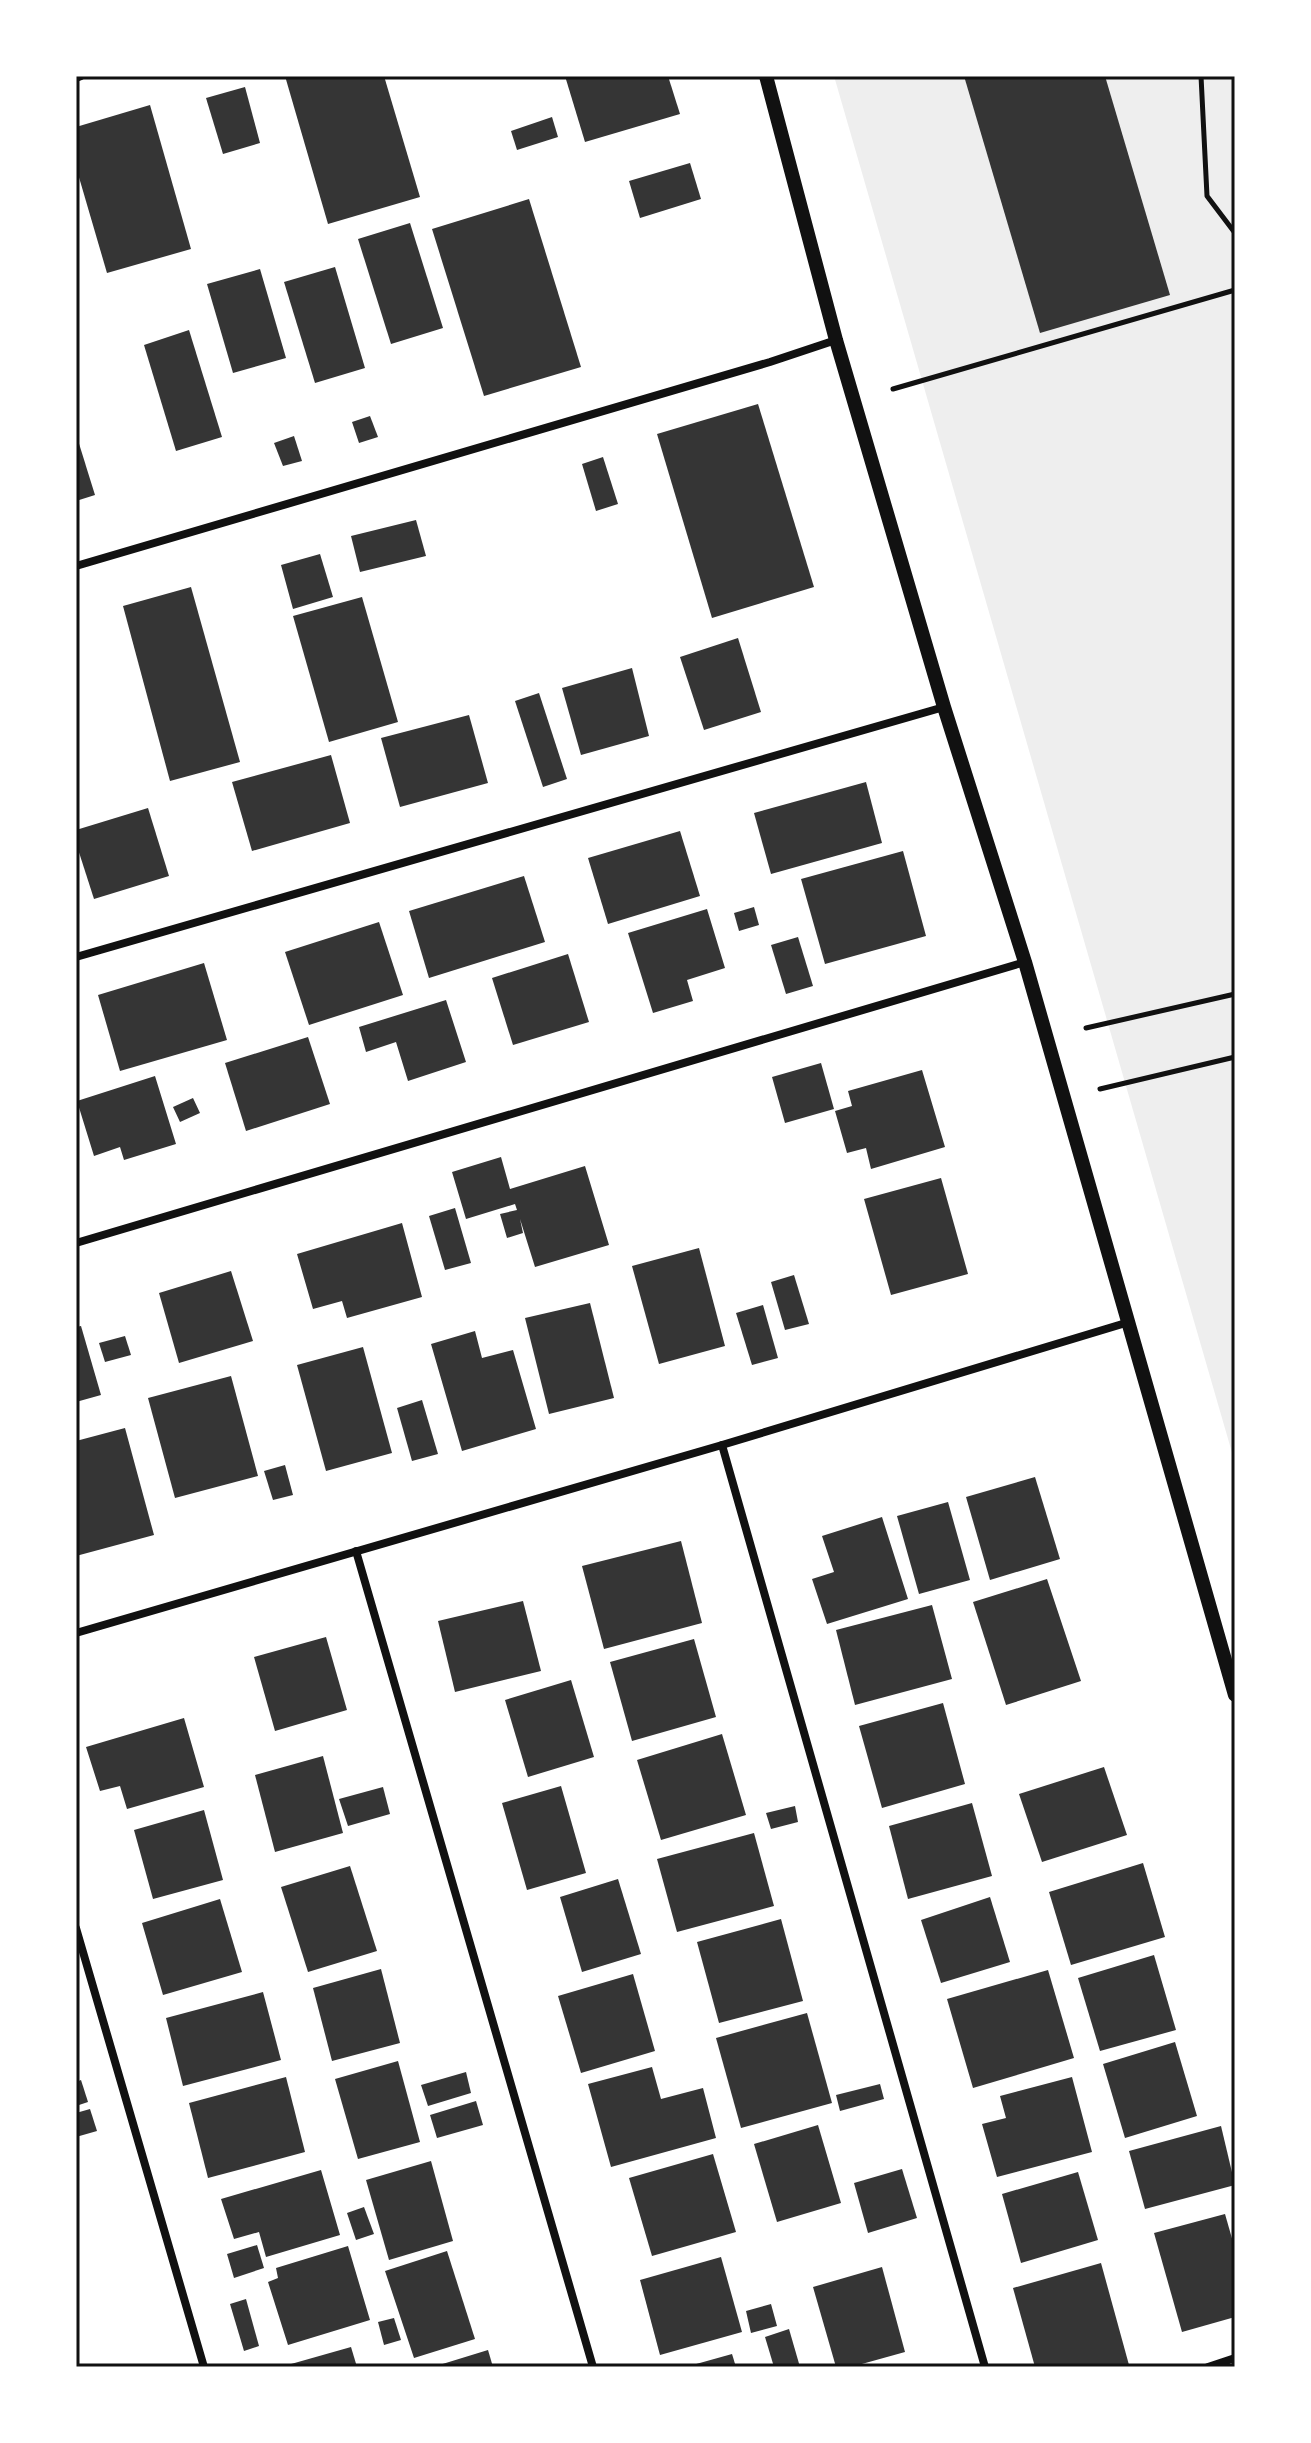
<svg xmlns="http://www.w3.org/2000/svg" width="1311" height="2443" font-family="Helvetica,sans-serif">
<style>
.green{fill:#eee}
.building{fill:#353535}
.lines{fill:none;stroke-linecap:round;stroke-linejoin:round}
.path{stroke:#111;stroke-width:5}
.minor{stroke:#111;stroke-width:8}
.tertiary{stroke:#111;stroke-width:14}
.neatline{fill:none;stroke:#111;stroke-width:3}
</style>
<rect width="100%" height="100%" fill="#fff"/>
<!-- green -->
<polygon class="green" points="834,76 1235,76 1235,1463"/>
<!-- building -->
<g class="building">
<polygon points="285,76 384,76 420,197 328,224"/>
<polygon points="565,76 668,76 680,114 585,142"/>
<polygon points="964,76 1105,76 1170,295 1040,333"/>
<polygon points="245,87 260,143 223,154 206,98"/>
<polygon points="150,105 191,249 107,273 76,167 76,127"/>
<polygon points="552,117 558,137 517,150 511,131"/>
<polygon points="690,163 701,199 640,218 629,181"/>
<polygon points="529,199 581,367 484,396 432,229"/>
<polygon points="410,223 443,328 391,344 358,239"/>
<polygon points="335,267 365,368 315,383 284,282"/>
<polygon points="260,269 286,358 233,373 207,284"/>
<polygon points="189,330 222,437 176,451 144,345"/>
<polygon points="758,404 814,587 712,618 657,434"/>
<polygon points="370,416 378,437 359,443 352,422"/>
<polygon points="76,434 95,495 76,501"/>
<polygon points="294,436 302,461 283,466 274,443"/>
<polygon points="603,457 618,504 596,511 582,464"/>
<polygon points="416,520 426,556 360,572 351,536"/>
<polygon points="320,554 333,597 293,609 281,565"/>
<polygon points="191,587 240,762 170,781 123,606"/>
<polygon points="362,597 398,722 329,742 293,616"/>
<polygon points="738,638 761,712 704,730 680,657"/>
<polygon points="632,668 649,736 581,755 562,688"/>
<polygon points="539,693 567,779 543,787 515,701"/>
<polygon points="469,715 488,783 400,807 381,738"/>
<polygon points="331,755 350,823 252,851 232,782"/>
<polygon points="866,782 882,843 771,874 754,813"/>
<polygon points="148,808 169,876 94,899 76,843 76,830"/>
<polygon points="680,831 700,896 608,924 588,858"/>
<polygon points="903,851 926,936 825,964 801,879"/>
<polygon points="524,876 545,942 429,978 409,911"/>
<polygon points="754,907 759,925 739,931 734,913"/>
<polygon points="707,909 725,968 687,980 693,1001 653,1013 628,933"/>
<polygon points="379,922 403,995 309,1025 285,952"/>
<polygon points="798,937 813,986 786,994 771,945"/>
<polygon points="568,954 589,1022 513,1045 492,978"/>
<polygon points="204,963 227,1040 120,1071 98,995"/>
<polygon points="446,1000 466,1062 408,1081 396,1042 366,1052 359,1027"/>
<polygon points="308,1037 330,1104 246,1131 225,1063"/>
<polygon points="821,1063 834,1109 785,1123 772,1077"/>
<polygon points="922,1070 945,1147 871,1169 866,1148 847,1153 835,1111 852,1106 848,1091"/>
<polygon points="155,1076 176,1144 124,1160 120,1147 94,1156 77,1101"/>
<polygon points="193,1098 200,1113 180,1122 173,1107"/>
<polygon points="501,1157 510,1189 585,1166 609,1245 535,1267 520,1219 523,1233 507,1238 500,1214 517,1210 515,1204 466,1219 452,1172"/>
<polygon points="941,1178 968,1274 891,1295 864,1199"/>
<polygon points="455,1208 471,1263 445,1270 429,1216"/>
<polygon points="402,1223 422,1297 347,1318 342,1301 313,1309 297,1254"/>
<polygon points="699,1248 725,1346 659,1364 632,1266"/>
<polygon points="231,1271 253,1341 179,1363 159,1293"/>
<polygon points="794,1275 809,1324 785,1330 771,1282"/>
<polygon points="590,1303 614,1398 549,1414 525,1318"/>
<polygon points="763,1305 778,1358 752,1365 736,1313"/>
<polygon points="81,1326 101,1395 76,1402 76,1327"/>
<polygon points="475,1331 482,1358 513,1350 536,1429 462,1451 431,1344"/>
<polygon points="125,1336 131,1355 105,1362 99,1343"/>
<polygon points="363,1347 392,1453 326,1471 297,1365"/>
<polygon points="231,1376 258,1476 175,1498 148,1398"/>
<polygon points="422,1400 438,1454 412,1461 397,1408"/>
<polygon points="125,1428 154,1535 76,1556 76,1441"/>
<polygon points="285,1465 293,1495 273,1500 264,1471"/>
<polygon points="1035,1477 1060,1559 990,1580 966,1497"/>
<polygon points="948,1502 970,1580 919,1594 897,1516"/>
<polygon points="882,1517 908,1599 827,1624 812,1579 834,1572 822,1536"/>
<polygon points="681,1541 702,1623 604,1649 582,1566"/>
<polygon points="1047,1579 1081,1681 1006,1705 973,1602"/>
<polygon points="523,1601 541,1671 455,1692 438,1621"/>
<polygon points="932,1605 952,1679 855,1705 836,1630"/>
<polygon points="326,1637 347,1710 275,1731 254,1657"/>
<polygon points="694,1639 716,1717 632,1741 610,1662"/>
<polygon points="571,1680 594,1757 528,1777 505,1700"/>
<polygon points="943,1703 965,1784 882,1808 859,1726"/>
<polygon points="184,1718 204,1787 127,1809 120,1786 100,1791 86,1747"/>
<polygon points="722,1734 746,1815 661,1840 637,1760"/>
<polygon points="323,1756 343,1833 275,1852 255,1775"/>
<polygon points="1104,1767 1127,1835 1042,1862 1019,1794"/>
<polygon points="561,1786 586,1873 527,1890 502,1803"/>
<polygon points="383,1787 390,1814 348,1826 339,1799"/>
<polygon points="972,1803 992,1876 908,1899 889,1826"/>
<polygon points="795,1806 798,1822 771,1829 766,1813"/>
<polygon points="204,1810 223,1880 153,1899 134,1830"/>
<polygon points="754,1833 774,1906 677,1932 657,1859"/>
<polygon points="1143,1863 1165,1937 1071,1965 1049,1892"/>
<polygon points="350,1866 377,1951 308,1972 281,1887"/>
<polygon points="618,1879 641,1954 582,1972 560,1897"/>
<polygon points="990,1897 1010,1962 941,1983 921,1920"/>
<polygon points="220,1899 242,1972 163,1995 142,1923"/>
<polygon points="781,1919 803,2001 719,2023 697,1942"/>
<polygon points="1154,1955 1176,2030 1100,2051 1078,1978"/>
<polygon points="381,1969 400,2043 332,2061 313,1988"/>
<polygon points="1048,1970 1074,2058 973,2088 947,1999"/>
<polygon points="633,1974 655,2051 581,2073 558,1996"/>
<polygon points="263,1992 281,2060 183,2086 166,2018"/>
<polygon points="807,2013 832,2103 741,2128 716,2038"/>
<polygon points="1175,2042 1197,2116 1125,2138 1103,2064"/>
<polygon points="398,2061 420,2142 358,2159 335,2079"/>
<polygon points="652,2067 661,2099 703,2088 716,2138 611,2167 588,2084"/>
<polygon points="466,2072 471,2093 428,2106 421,2085"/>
<polygon points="286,2077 305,2152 208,2178 189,2103"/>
<polygon points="1072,2077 1092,2152 997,2177 982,2124 1006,2118 1000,2096"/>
<polygon points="81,2080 88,2102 76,2106 76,2082"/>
<polygon points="880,2084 884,2099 840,2111 836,2095"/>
<polygon points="476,2101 483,2125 437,2138 430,2115"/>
<polygon points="90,2109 97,2131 76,2137 76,2113"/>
<polygon points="818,2125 841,2203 777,2222 754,2144"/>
<polygon points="1221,2126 1235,2185 1145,2209 1129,2151"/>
<polygon points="713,2154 736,2232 652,2256 629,2178"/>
<polygon points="431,2161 453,2241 389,2260 366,2180"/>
<polygon points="902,2169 917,2218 868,2233 854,2183"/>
<polygon points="321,2170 340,2235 266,2257 259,2232 234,2239 221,2199"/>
<polygon points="1078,2172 1098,2240 1021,2263 1002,2194"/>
<polygon points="364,2207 374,2234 356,2240 347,2213"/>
<polygon points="1225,2214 1235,2249 1235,2317 1182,2332 1154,2233"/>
<polygon points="257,2245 264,2268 234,2278 227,2254"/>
<polygon points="348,2246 370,2320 288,2345 268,2282 278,2278 276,2268"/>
<polygon points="447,2251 475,2339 414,2358 385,2271"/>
<polygon points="721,2257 742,2332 660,2355 640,2280"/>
<polygon points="1101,2263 1129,2365 1120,2367 1035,2367 1013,2288"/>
<polygon points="882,2267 905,2352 851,2367 836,2367 813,2287"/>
<polygon points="246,2299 259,2346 244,2351 230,2304"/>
<polygon points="771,2304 777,2326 751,2333 746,2311"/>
<polygon points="394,2318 401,2340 384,2345 378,2322"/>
<polygon points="789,2329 800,2367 774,2367 765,2337"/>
<polygon points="351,2347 357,2367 284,2367 284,2366"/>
<polygon points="488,2350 493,2367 436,2367 436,2366"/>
<polygon points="732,2354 736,2367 690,2367 689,2366"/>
</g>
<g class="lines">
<!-- path -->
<g class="path">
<polyline points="1201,76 1207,196 1235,233"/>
<polyline points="893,389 1235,290"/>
<polyline points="1086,1028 1235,994"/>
<polyline points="1100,1089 1235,1057"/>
</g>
<!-- minor -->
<g class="minor">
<polyline points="76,78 81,76"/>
<polyline points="76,566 770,362 836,340"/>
<polyline points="76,957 944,707"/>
<polyline points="76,1243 1025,962"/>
<polyline points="722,1445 985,2367"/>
<polyline points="356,1551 593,2367"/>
<polyline points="76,1633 722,1445 1129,1322"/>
<polyline points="76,1928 204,2367"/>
<polyline points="1208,2367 1235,2358"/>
</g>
<!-- tertiary -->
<polyline class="tertiary" points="766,76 836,340 944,707 1025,962 1235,1695"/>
</g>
<!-- border -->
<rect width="1311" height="2443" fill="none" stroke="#ffffff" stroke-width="156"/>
<rect x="78" y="78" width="1155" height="2287" class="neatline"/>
</svg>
